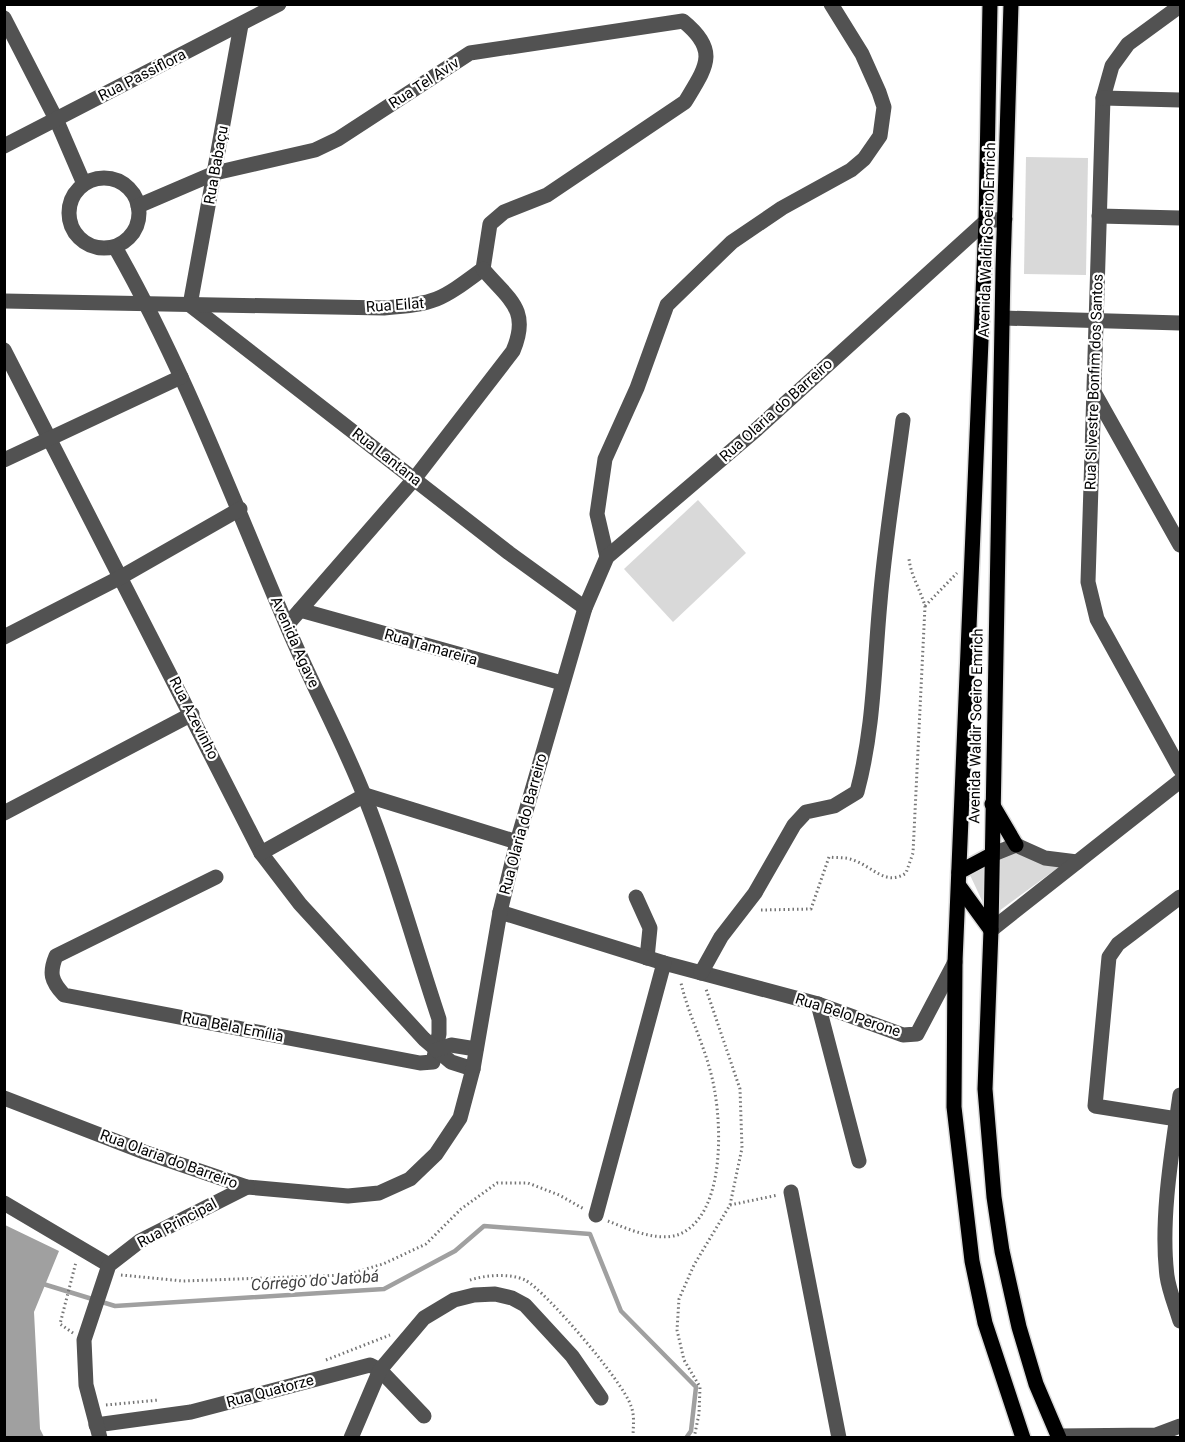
<svg xmlns="http://www.w3.org/2000/svg" width="1185" height="1442" font-family="Roboto,sans-serif">
<style>
.green{fill:#d9d9d9}
.water{fill:#a0a0a0}
.lines{fill:none;stroke-linecap:round;stroke-linejoin:round}
.stream{stroke:#a0a0a0;stroke-width:4.5}
.major-casing{stroke:#dbdbdb;stroke-width:18}
.path{stroke:#747474;stroke-width:3;stroke-dasharray:1.5 3;stroke-linecap:butt}
.minor{stroke:#525252;stroke-width:15}
.major{stroke:#000;stroke-width:15}
.labels{text-anchor:middle;stroke-width:4.5;stroke-linejoin:round;paint-order:stroke}
.street-label{font-size:15px;fill:#000;stroke:#fff}
.water-label{font-size:16px;font-style:italic;fill:#414141;stroke:#fff}
</style>
<rect width="100%" height="100%" fill="#fff"/>
<!-- green -->
<g class="green">
<polygon points="1026,157 1088,158 1086,275 1024,274"/>
<polygon points="698,500 746,553 673,622 624,569"/>
<polygon points="1014,852 1059,867 999,911 997,859"/>
<polygon points="985,864 984,905 970,875"/>
</g>
<!-- water -->
<polygon class="water" points="5,1225 59,1251 34,1312 40,1429 44,1437 5,1437"/>
<g class="lines">
<!-- stream -->
<polyline class="stream" points="40,1283 115,1306 384,1289 455,1251 484,1226 590,1234 621,1311 696,1387 691,1431 686,1438"/>
<defs>
<g id="major">
<polyline points="990,4 986,221 955,962 954,1107 972,1261 985,1323 1023,1438"/>
<polyline points="1011,4 1003,269 991,930 985,1089 994,1197 1002,1251 1019,1327 1036,1384 1059,1438"/>
<polyline points="992,804 1016,845"/>
<polyline points="959,872 991,855"/>
<polyline points="959,886 991,930"/>
</g>
</defs>
<!-- major casing -->
<use href="#major" class="major-casing"/>
<!-- path -->
<g class="path">
<polyline points="925,606 957,573"/>
<path d="M761,910L811,909L829,857C837,858 846,857 853,860C872,866 886,887 906,873L913,853L925,606C920,589 911,576 909,559"/>
<polyline points="730,1205 778,1195"/>
<path d="M608,1221C630,1230 666,1246 687,1230C727,1203 722,1111 710,1070C702,1040 688,1013 681,983"/>
<polyline points="121,1275 183,1281 346,1275 383,1264 426,1244 461,1209 497,1183 528,1183 559,1195 584,1209"/>
<path d="M470,1280C485,1275 510,1273 525,1280C546,1291 624,1383 631,1406C635,1416 633,1427 633,1438"/>
<polyline points="73,1333 60,1324 76,1262"/>
<polyline points="326,1360 390,1335"/>
<polyline points="106,1405 159,1400"/>
<polyline points="694,1438 699,1414 700,1387 684,1360 677,1330 679,1299 694,1265 730,1205 742,1148 740,1089 706,989"/>
</g>
<!-- minor -->
<g class="minor">
<polyline points="1180,6 1128,44 1112,66 1103,98 1088,582 1097,619 1180,769"/>
<polyline points="4,18 56,119 84,184"/>
<polyline points="241,25 190,305 509,553 585,608"/>
<polyline points="1103,98 1180,100"/>
<polyline points="4,146 279,4"/>
<circle cx="104" cy="213" r="35"/>
<polyline points="1099,216 1180,218"/>
<path d="M115,247C184,368 232,498 287,626C311,683 341,737 364,795C393,867 414,944 439,1019V1034L433,1062L420,1063L64,995C51,981 49,973 56,956L216,877"/>
<path d="M4,301L384,308C437,304 441,300 483,269L490,224L504,212L547,195L685,102C706,67 720,51 683,21L470,53L338,139L315,150L215,173L138,206"/>
<polyline points="1003,318 1180,323"/>
<polyline points="4,350 261,853 300,904 424,1039 451,1062 473,1069"/>
<polyline points="1095,394 1180,545"/>
<polyline points="4,460 181,377"/>
<polyline points="607,557 597,514 605,459 637,388 667,305 732,242 782,208 851,170 864,159 880,136 884,107 879,92 862,54 831,4"/>
<polyline points="300,610 562,683"/>
<path d="M287,625L415,478L513,351C531,309 508,299 483,269"/>
<polyline points="4,637 121,577 240,509"/>
<polyline points="4,813 192,714"/>
<polyline points="261,853 365,795 517,842"/>
<polyline points="991,855 1016,845 1045,858 1077,862"/>
<polyline points="636,897 650,928 647,958"/>
<polyline points="500,912 664,963 818,1004 903,1035 917,1034 955,962"/>
<polyline points="991,930 1180,781"/>
<path d="M701,973L721,937L755,893L794,825L806,812L834,806L857,792C874,729 874,666 880,602C885,541 895,481 903,420"/>
<polyline points="818,1004 859,1161"/>
<polyline points="436,1050 451,1045 476,1049"/>
<path d="M1180,1095C1172,1151 1160,1220 1167,1276C1169,1291 1176,1307 1180,1321"/>
<polyline points="4,1098 144,1152 247,1187 348,1196 379,1193 410,1179 436,1154 460,1118 473,1069 500,912 517,842 585,608 607,557 757,429 986,221 1005,219"/>
<polyline points="1177,1119 1095,1106 1109,957 1118,944 1180,897"/>
<polyline points="791,1192 839,1438"/>
<polyline points="4,1203 109,1265"/>
<polyline points="596,1215 664,963"/>
<polyline points="96,1425 191,1412 370,1365 380,1370 424,1416"/>
<polyline points="1058,1436 1156,1435 1180,1426"/>
<polyline points="100,1438 86,1385 84,1340 109,1265 140,1241 247,1187"/>
<polyline points="351,1438 380,1370 424,1318 454,1300 474,1295 495,1294 512,1298 525,1305 572,1356 601,1398"/>
</g>
<!-- major -->
<use href="#major" class="major"/>
</g>
<g class="labels">
<!-- street labels -->
<g class="street-label">
<text transform="translate(142 75) rotate(-27)" y="5">Rua Passiflora</text>
<text transform="translate(424 83) rotate(-33)" y="5">Rua Tel Aviv</text>
<text transform="translate(216 165) rotate(-80)" y="5">Rua Babaçu</text>
<text transform="translate(987 240) rotate(-88)" y="5">Avenida Waldir Soeiro Emrich</text>
<text transform="translate(395 305) rotate(-4)" y="5">Rua Eilat</text>
<text transform="translate(1094 382) rotate(-88)" y="5">Rua Silvestre Bonfim dos Santos</text>
<text transform="translate(776 410) rotate(-42)" y="5">Rua Olaria do Barreiro</text>
<text transform="translate(387 457) rotate(38)" y="5">Rua Lantana</text>
<text transform="translate(295 642) rotate(66)" y="5">Avenida Agave</text>
<text transform="translate(431 647) rotate(16)" y="5">Rua Tamareira</text>
<text transform="translate(194 718) rotate(63)" y="5">Rua Azevinho</text>
<text transform="translate(976 726) rotate(-89)" y="5">Avenida Waldir Soeiro Emrich</text>
<text transform="translate(523 824) rotate(-75)" y="5">Rua Olaria do Barreiro</text>
<text transform="translate(848 1015) rotate(18)" y="5">Rua Belo Perone</text>
<text transform="translate(233 1027) rotate(11)" y="5">Rua Bela Emília</text>
<text transform="translate(169 1159) rotate(20)" y="5">Rua Olaria do Barreiro</text>
<text transform="translate(177 1223) rotate(-28)" y="5">Rua Principal</text>
<text transform="translate(270 1391) rotate(-15)" y="5">Rua Quatorze</text>
</g>
<!-- water labels -->
<g class="water-label">
<text transform="translate(315 1280) rotate(-4)" y="6">Córrego do Jatobá</text>
</g>
</g>
<!-- border -->
<rect width="1185" height="1442" fill="none" stroke="#000000" stroke-width="12"/>
</svg>
